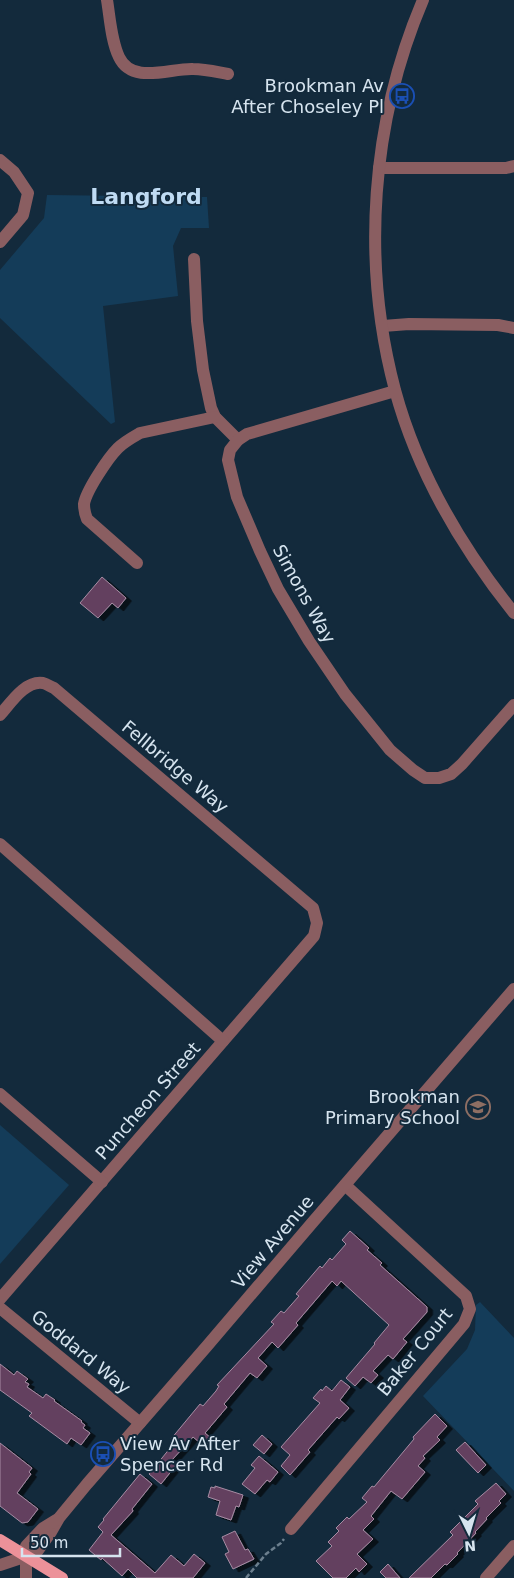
<svg xmlns="http://www.w3.org/2000/svg" width="514" height="1578" font-family="'DejaVu Sans',sans-serif">
<style>
.green{fill:#143c59}
.building{fill:#643f5f;stroke:#a68ca3;filter:url(#shadow)}
.lines{fill:none;stroke-linecap:round;stroke-linejoin:round}
.path{stroke:#6c7f8e;stroke-width:2.5;stroke-dasharray:5 2.5;stroke-linecap:butt}
.minor{stroke:#8a5e61;stroke-width:12}
.tertiary{stroke:#8a5e61;stroke-width:12}
.primary{stroke:#ec9199;stroke-width:12}
.labels{text-anchor:middle;stroke-width:4;stroke-linejoin:round;paint-order:stroke}
.poi-label{font-size:18px;fill:#d6e4ef;stroke:#132a3c;text-anchor:end}
.street-label{font-size:18px;fill:#d6e4ef;stroke:#132a3c}
.district-label{font-size:22px;font-weight:bold;fill:#bfdbf3;stroke:#132a3c}
</style>
<defs>
<filter id="shadow"><feDropShadow dx="5.5" dy="3" stdDeviation="0" flood-color="#0009"/></filter>
</defs>
<rect width="100%" height="100%" fill="#132a3c"/>
<!-- green -->
<g class="green">
<polygon points="47,195 207,197 209,228 181,228 173,246 178,296 103,306 115,422 111,424 0,318 0,270 44,218"/>
<polygon points="0,1125 69,1185 0,1264"/>
<polygon points="480,1302 514,1338 514,1491 423,1396 467,1349 475,1330 476,1305"/>
</g>
<!-- building -->
<g class="building">
<polygon points="102,577 126,598 118,608 112,603 98,618 80,603"/>
<polygon points="350,1231 369,1248 367,1250 382,1263 380,1265 427,1307 427,1312 403,1339 407,1342 393,1359 388,1355 373,1371 378,1375 371,1383 363,1377 355,1386 346,1378 375,1344 374,1343 389,1325 341,1281 337,1286 332,1281 296,1323 298,1325 278,1348 272,1342 258,1358 267,1366 257,1378 250,1373 224,1404 227,1407 205,1433 212,1439 205,1447 193,1437 172,1460 177,1464 161,1484 149,1474 175,1442 171,1439 200,1404 203,1406 216,1391 219,1386 217,1385 274,1324 271,1322 281,1311 284,1313 299,1296 296,1294 320,1266 322,1268 330,1258 332,1260 346,1244 342,1240"/>
<polygon points="0,1364 14,1375 17,1371 28,1379 25,1382 29,1384 27,1387 43,1398 46,1394 55,1400 54,1401 82,1421 81,1422 85,1425 83,1428 90,1433 81,1445 71,1438 67,1444 29,1416 32,1413 0,1390"/>
<polygon points="341,1380 350,1387 340,1400 349,1408 339,1419 337,1417 308,1450 310,1452 290,1475 281,1466 290,1455 281,1447 320,1403 313,1398 321,1389 322,1391 326,1386 332,1391"/>
<polygon points="435,1414 447,1426 437,1437 440,1440 423,1456 425,1458 418,1466 425,1472 402,1499 391,1491 371,1516 374,1519 363,1530 373,1539 357,1554 367,1564 359,1572 356,1568 346,1578 333,1578 316,1561 332,1546 328,1542 339,1531 336,1528 347,1517 349,1519 367,1502 362,1498 372,1486 374,1487 414,1439 413,1437"/>
<polygon points="262,1435 272,1444 264,1454 253,1445"/>
<polygon points="465,1442 486,1465 478,1473 456,1450"/>
<polygon points="0,1443 32,1468 29,1472 31,1474 17,1493 38,1509 28,1522 22,1523 0,1506"/>
<polygon points="259,1456 278,1472 270,1482 267,1480 255,1494 242,1484 255,1468 251,1465"/>
<polygon points="140,1474 152,1484 132,1509 133,1511 111,1535 155,1573 171,1555 184,1566 194,1554 205,1563 193,1578 137,1578 128,1569 122,1576 102,1558 101,1560 89,1550 103,1532 98,1527 104,1520 103,1519"/>
<polygon points="496,1483 506,1494 499,1501 501,1503 486,1518 487,1519 475,1532 476,1533 457,1553 458,1554 447,1565 445,1564 431,1578 409,1578 453,1535 450,1532 478,1504 475,1501"/>
<polygon points="215,1486 243,1495 239,1507 236,1506 231,1520 216,1515 220,1501 208,1497 211,1487 215,1488"/>
<polygon points="235,1531 245,1550 248,1549 254,1559 233,1569 225,1554 229,1552 222,1537"/>
<polygon points="388,1564 400,1578 386,1578 380,1572"/>
</g>
<g class="lines">
<!-- path -->
<polyline class="path" points="246,1578 266,1554 281,1543 284,1539"/>
<!-- minor -->
<g class="minor">
<path d="M107,0C110,18 111,40 119,57C132,85 170,68 193,69C205,69 217,72 228,74"/>
<polyline points="0,160 14,172 28,193 23,215 0,242"/>
<polyline points="379,168 506,168 514,166"/>
<polyline points="194,259 197,321 203,370 211,408 215,417 238,440"/>
<polyline points="383,326 409,324 498,325 514,328"/>
<polyline points="395,391 247,434 238,440 230,450 228,460 237,497 260,551 278,589 309,641 345,694 390,750 413,770 425,778 439,778 451,774 462,764 514,705"/>
<path d="M137,563L87,519C85,514 84,510 84,504C86,491 108,458 118,448C124,442 133,437 140,433L215,417"/>
<path d="M0,715C10,704 25,680 43,683C47,684 51,687 54,688L313,908L317,923L314,936L0,1299"/>
<polyline points="0,844 223,1041"/>
<polyline points="0,1094 102,1182"/>
<polyline points="0,1308 140,1423"/>
<polyline points="291,1529 464,1324 470,1309 466,1296 345,1185"/>
<polyline points="486,1578 514,1546"/>
</g>
<!-- tertiary -->
<g class="tertiary">
<path d="M423,0C371,122 361,262 395,390C417,471 462,548 514,613"/>
<polyline points="0,1565 36,1553 51,1532 59,1518 87,1484 207,1346 312,1223 514,989"/>
<polyline points="26,1578 26,1546 43,1528 56,1520"/>
</g>
<!-- primary -->
<polyline class="primary" points="0,1540 62,1578"/>
</g>
<!-- icons -->
<defs>
<symbol id="bus-ring" viewBox="-11 -11 22 22"><circle r="9.5" fill="#132a3c" stroke="#1a4fb4" stroke-width="1.5"/><path d="M-5-6H5V4H4V6H2V4H-2V6H-4V4H-5ZM-3.5-4V0h7V-4ZM-3.5 1.2v1.5H-2V1.2ZM2 1.2v1.5H3.5V1.2Z" fill="#1a4fb4"/></symbol>
<symbol id="school-ring" viewBox="-11 -11 22 22"><circle r="9.5" fill="#132a3c" stroke="#8d6e63" stroke-width="1.5"/><path d="M0-5L7-2L0 1L-7-2ZM-4 1L0 2.5L4 1V4Q0 6-4 4Z" fill="#8d6e63"/></symbol>
</defs>
<g fill-rule="evenodd">
<use href="#bus-ring" x="388" y="82" width="28" height="28"/>
<use href="#school-ring" x="464" y="1093" width="28" height="28"/>
<use href="#bus-ring" x="89" y="1440" width="28" height="28"/>
</g>
<g class="labels">
<!-- poi labels -->
<g class="poi-label">
<text x="384" y="92">Brookman Av<tspan x="384" dy="21">After Choseley Pl</tspan></text>
<text x="460" y="1103">Brookman<tspan x="460" dy="21">Primary School</tspan></text>
<text x="120" y="1450" text-anchor="start">View Av After<tspan x="120" dy="21">Spencer Rd</tspan></text>
</g>
<!-- street labels -->
<g class="street-label">
<text transform="translate(304 594) rotate(61)" y="6">Simons Way</text>
<text transform="translate(175 767) rotate(40)" y="6">Fellbridge Way</text>
<text transform="translate(148 1101) rotate(-49)" y="6">Puncheon Street</text>
<text transform="translate(273 1242) rotate(-50)" y="6">View Avenue</text>
<text transform="translate(81 1352) rotate(39)" y="6">Goddard Way</text>
<text transform="translate(415 1352) rotate(-51)" y="6">Baker Court</text>
</g>
<!-- district labels -->
<g class="district-label">
<text x="146" y="204">Langford</text>
</g>
</g>
<!-- north arrow -->
<g transform="translate(469 1533) rotate(175)" stroke="#132a3c" stroke-width="4" paint-order="stroke">
<path d="M0-4L9 19L0 12L-9 19Z" fill="#d6e4ef"/>
<text y="-8" font-size="14" font-weight="bold" text-anchor="middle" fill="#d6e4ef">N</text>
</g>
<!-- scale -->
<path d="M22 1548v8h98v-8" fill="none" stroke="#d6e4ef" stroke-width="2.5"/>
<text x="30" y="1548" font-size="15" fill="#d6e4ef" stroke="#132a3c" stroke-width="4" paint-order="stroke">50 m</text>
</svg>
